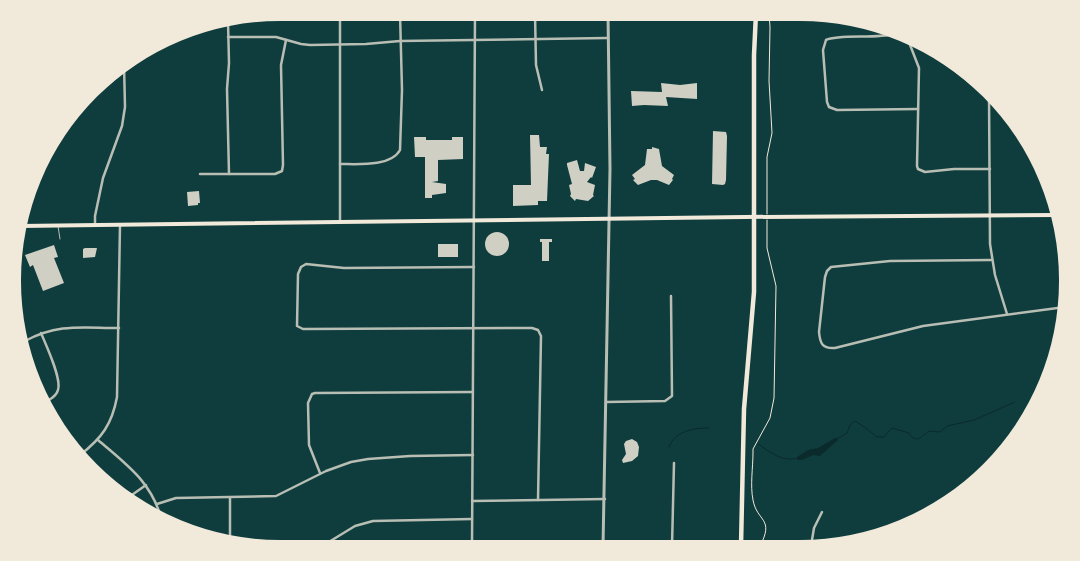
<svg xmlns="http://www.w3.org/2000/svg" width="1080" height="561" font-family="Ubuntu,sans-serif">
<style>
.water{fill:#0a2a2b}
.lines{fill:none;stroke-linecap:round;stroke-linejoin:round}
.stream{stroke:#0a2a2b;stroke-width:1}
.building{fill:#cfcfc3}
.path{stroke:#f1e9da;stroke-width:1}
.service{stroke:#b8beb3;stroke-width:1}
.minor{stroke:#b8beb3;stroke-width:2.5}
.tertiary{stroke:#b8beb3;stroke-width:3}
.secondary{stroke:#f1e9da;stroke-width:4}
.primary{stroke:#f1e9da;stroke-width:4.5}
</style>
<rect width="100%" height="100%" fill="#0f3d3e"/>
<!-- water -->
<polygon class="water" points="835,438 838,438 838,440 820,456 813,455 802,460 797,460 797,457 808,450 818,448"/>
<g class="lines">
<!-- stream -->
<g class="stream">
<path d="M837,439L847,433L850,425L855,421L866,428L877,437H884L892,428L909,433C916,445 922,436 929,431L940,432L947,426L974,420L1015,402"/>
<path d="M758,444C772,453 781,462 798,458"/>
<path d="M669,447C675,431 693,428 709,428"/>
</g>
</g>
<!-- building -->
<g class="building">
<rect x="634" y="13" width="41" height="2"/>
<polygon points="661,83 680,85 697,83 697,99 666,97 668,106 644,105 632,106 631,91 662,92"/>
<polygon points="713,131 726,132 727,136 726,180 725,184 723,185 712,184"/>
<polygon points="530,135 539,135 540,147 547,147 546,154 549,154 547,201 538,201 538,205 513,206 513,185 531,185"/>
<polygon points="414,137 426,137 426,140 452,140 452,137 463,137 463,159 438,160 438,181 432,182 446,184 446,193 432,195 432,198 425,198 425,157 415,157"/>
<polygon points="652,147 659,149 662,166 674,175 672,179 673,180 669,185 657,180 651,180 638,185 633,180 635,179 632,175 645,165 647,149 652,149"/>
<polygon points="577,160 580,171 584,171 585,163 596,167 592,178 591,177 587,182 595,185 593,195 594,196 588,201 576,199 575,201 570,196 571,194 569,185 572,184 567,165 567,163"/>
<polygon points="199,191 200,203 198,203 198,205 188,206 187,192"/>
<circle cx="497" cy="244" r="12"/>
<polygon points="540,239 552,239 552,242 549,242 549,261 542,261 542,242 540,242"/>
<rect x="438" y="244" width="20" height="13"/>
<polygon points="54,245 58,257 54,258 64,283 43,291 33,265 30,267 25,255"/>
<polygon points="85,248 97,248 95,257 83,258 83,249"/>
<polygon points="632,439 637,442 639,447 638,456 632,461 623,463 622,460 626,454 624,444 626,441"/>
</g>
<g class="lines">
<!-- path -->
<g class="path">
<polyline points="767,214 767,157 772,133 769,81 770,27 769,13"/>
<path d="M760,546C775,518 757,522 753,500C750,485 753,468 753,452V449L770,418L774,398L776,286L767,248V220"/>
</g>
<!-- service -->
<polyline class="service" points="58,226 60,239"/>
<!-- minor -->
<g class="minor">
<polyline points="535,13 536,65 542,90"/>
<polyline points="228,21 229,63 227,89 229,174"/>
<path d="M895,34C876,39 839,34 826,40L823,50L827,102L829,107L837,110L918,109"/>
<polyline points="228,37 276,37 301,44 310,45 366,44 400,41 607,38"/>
<polyline points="907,37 919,68 917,166 918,169 925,172 954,169 990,169"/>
<polyline points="989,95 990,244 995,275 1007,314"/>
<path d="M340,164C357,164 391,167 400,150L402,90L400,13"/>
<polyline points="200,174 275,174 282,171 283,165 281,65 286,40"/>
<polyline points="340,221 340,13"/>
<polyline points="95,225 95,216 103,178 122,126 125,107 124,64"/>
<path d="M991,260L890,261L831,267L827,271L825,277L819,332C820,343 822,349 835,348L923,326L1065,307"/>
<polyline points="474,267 344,268 306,264 301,267 298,274 297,326 303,329 532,328 538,330 541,336 538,500"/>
<path d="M41,333C46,345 62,379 58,390C56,397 49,400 43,403"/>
<path d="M25,341C59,323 82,328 119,328"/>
<polyline points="606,402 665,401 672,396 671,296"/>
<path d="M98,440C127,465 152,482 162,521"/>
<path d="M80,455C102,438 112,424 117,397L120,225"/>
<polyline points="320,473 309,445 308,403 312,394 315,393 473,392"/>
<polyline points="129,497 146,485"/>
<polyline points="230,498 230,539"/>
<polyline points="472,501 605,499"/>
<polyline points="157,504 176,498 276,496 326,471 351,462 368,459 410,456 473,455"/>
<polyline points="811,546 814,528 822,512"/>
<polyline points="472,547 475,13"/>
<polyline points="672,547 674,463"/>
<polyline points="319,548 355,526 373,521 472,519"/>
</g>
<!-- tertiary -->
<polyline class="tertiary" points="603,547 610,169 608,13"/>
<!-- secondary -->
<polyline class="secondary" points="20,226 744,217 1056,215"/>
<!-- primary -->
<polyline class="primary" points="741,546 744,409 754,292 754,55 756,13"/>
</g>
<!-- crop -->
<path d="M0 0H1080V561H0ZM280 21H800A259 259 0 0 1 1059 280V281A259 259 0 0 1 800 540H280A259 259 0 0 1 21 281V280A259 259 0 0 1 280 21Z" fill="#f1e9da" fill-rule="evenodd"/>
</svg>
